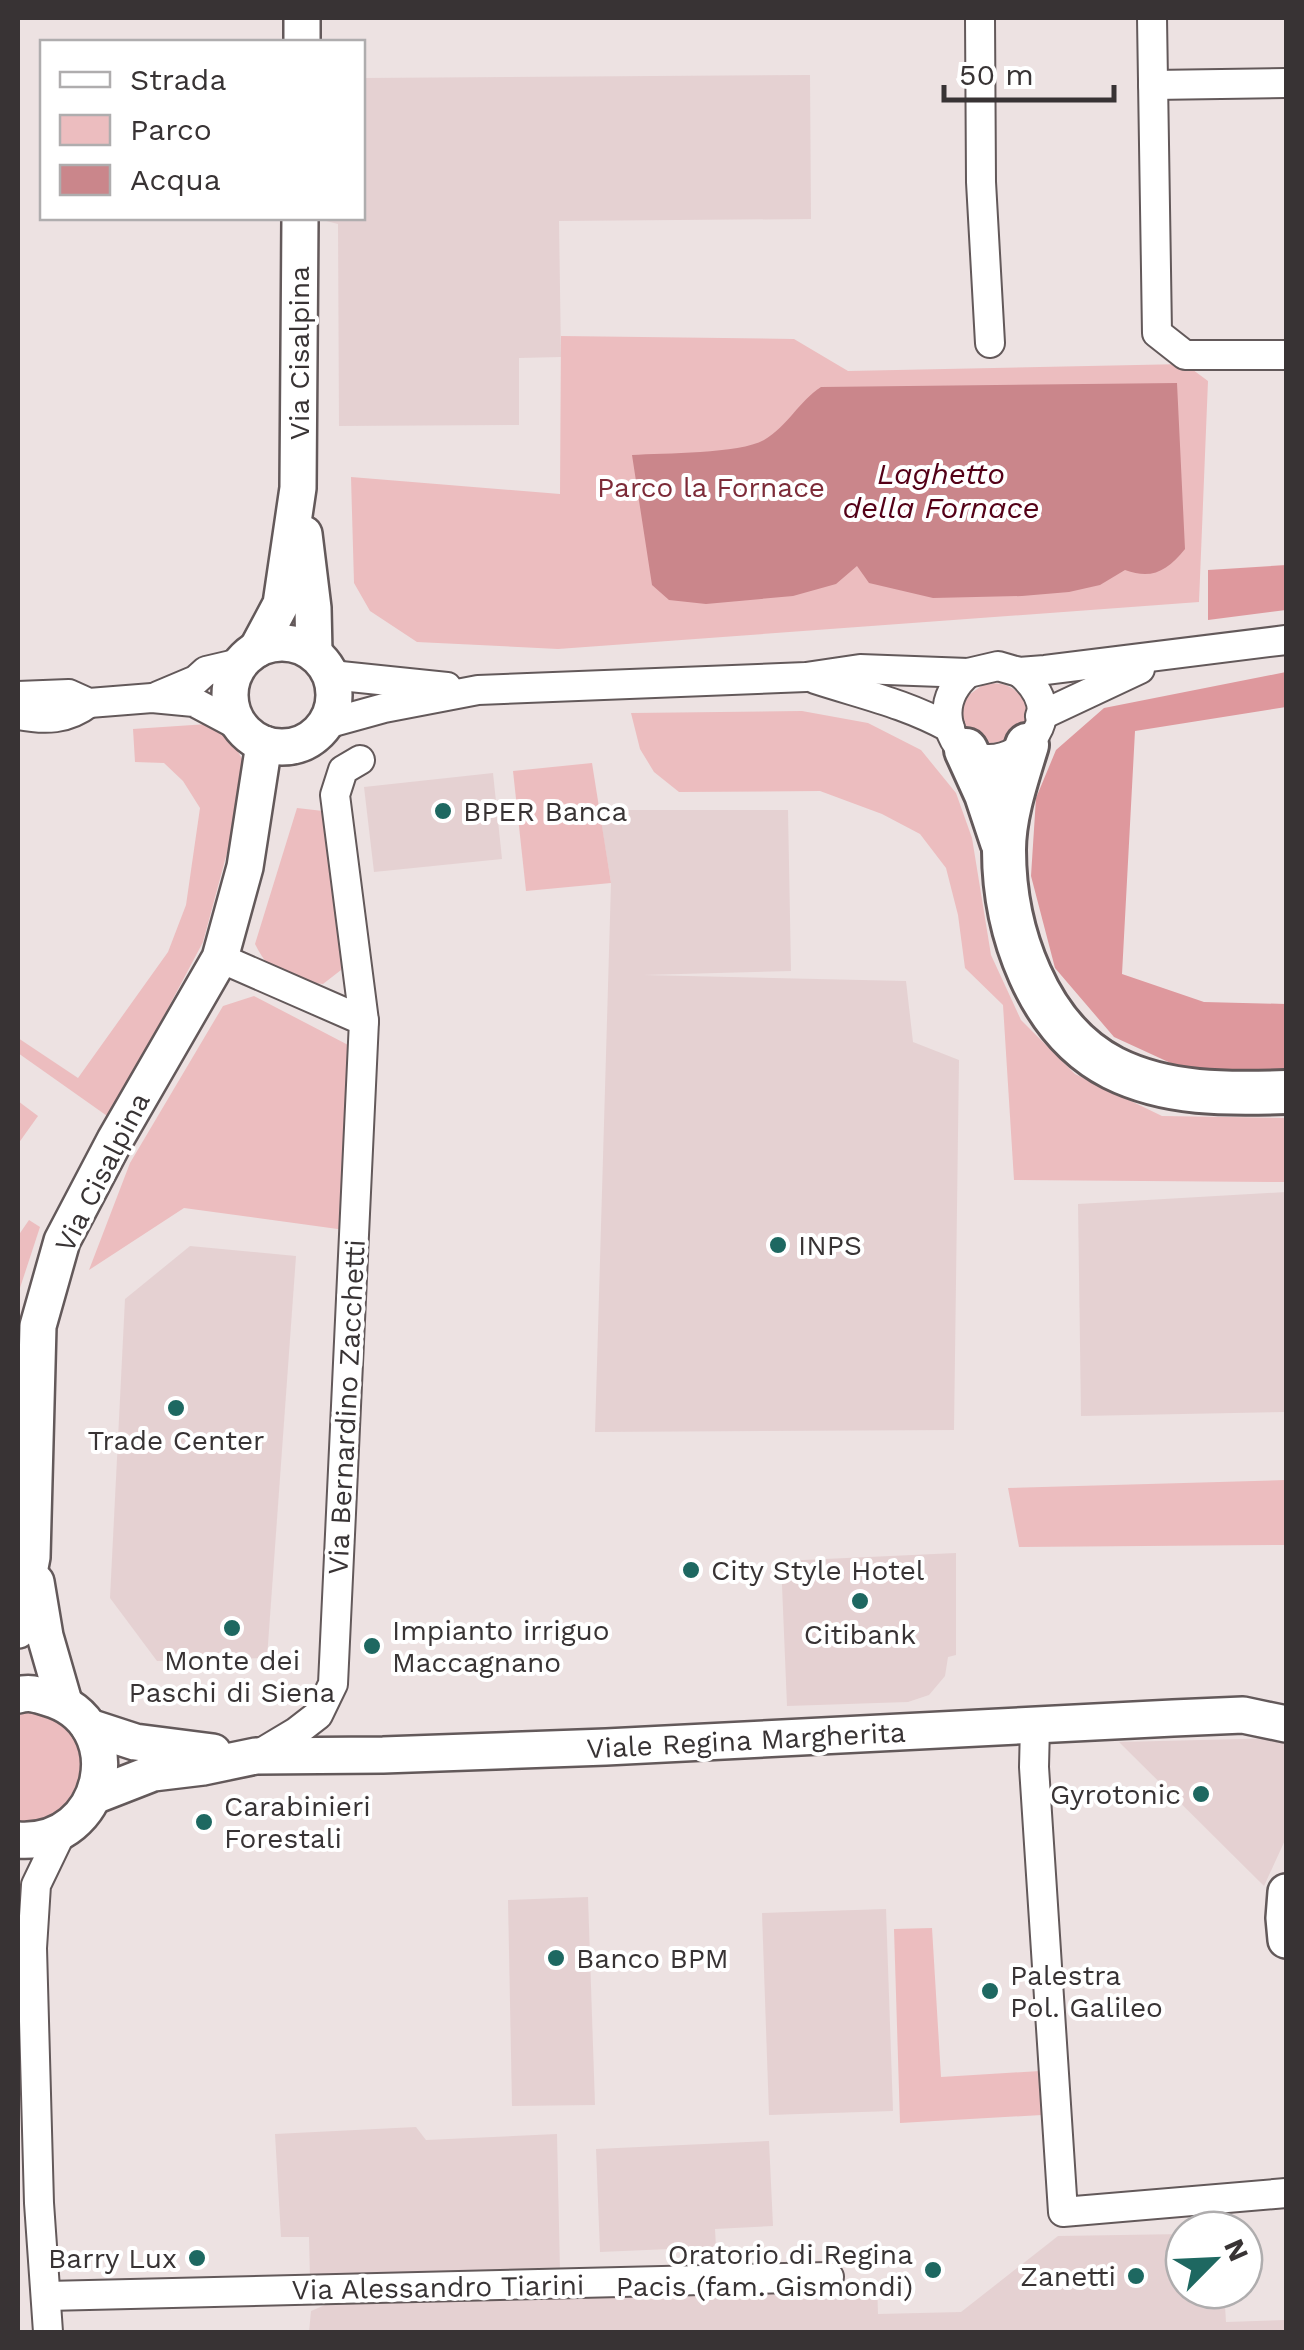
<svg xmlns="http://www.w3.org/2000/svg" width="1304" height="2350" font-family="'Work Sans',sans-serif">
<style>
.built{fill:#e5d1d2}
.green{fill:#ecbdbf}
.forest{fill:#de989d}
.water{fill:#ca868b}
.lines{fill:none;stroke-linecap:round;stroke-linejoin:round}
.minor-casing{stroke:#63595a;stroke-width:32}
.major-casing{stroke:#63595a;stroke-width:40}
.highway-casing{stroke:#63595a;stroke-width:48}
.minor{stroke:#fff;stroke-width:28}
.major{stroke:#fff;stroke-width:35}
.highway{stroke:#fff;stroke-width:42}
.poi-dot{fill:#1e6861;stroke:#fff;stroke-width:4}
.labels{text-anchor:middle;stroke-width:8;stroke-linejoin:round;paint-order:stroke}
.street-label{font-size:28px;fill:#383334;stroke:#fff}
.park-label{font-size:28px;fill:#7d2b38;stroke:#fff}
.poi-label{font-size:28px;fill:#383334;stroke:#fff;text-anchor:start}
.water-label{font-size:30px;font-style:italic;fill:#540017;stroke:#fff}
</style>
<rect width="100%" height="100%" fill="#ede2e2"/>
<!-- built -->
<g class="built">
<polygon points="810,75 811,219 559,221 561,357 519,358 519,425 339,426 338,224 326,221 326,218 362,218 363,78"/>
<polygon points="493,773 502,859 374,872 364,787"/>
<polygon points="599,810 788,810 791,971 643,975 906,981 913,1042 959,1060 954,1430 595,1432 611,883"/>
<polygon points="1286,1192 1286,1412 1081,1416 1078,1204"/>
<polygon points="190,1246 296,1256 267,1658 157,1661 110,1598 125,1299"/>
<polygon points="956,1553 956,1655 948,1657 945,1676 929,1695 908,1702 787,1706 781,1561"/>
<polygon points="1280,1738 1286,1741 1286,1838 1264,1886 1119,1742"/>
<polygon points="588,1897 595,2105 512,2106 508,1900"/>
<polygon points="886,1909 893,2111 769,2115 762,1913"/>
<polygon points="416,2127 426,2140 557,2134 560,2272 310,2280 309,2237 281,2237 275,2134"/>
<polygon points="769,2141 773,2226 715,2229 716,2247 600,2252 596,2149"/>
<polygon points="1184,2234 1184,2290 1224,2290 1226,2322 1286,2320 1286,2332 309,2332 311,2311 339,2299 624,2284 877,2280 878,2314 961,2312 1058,2236"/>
</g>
<!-- green -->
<g class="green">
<polygon points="561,336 794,339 848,371 1185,364 1208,381 1199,602 558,649 417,642 370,611 354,583 351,477 560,494"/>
<path d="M984,684C1004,681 1015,687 1027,703L1025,726C1000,748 980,751 960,721L962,700Z"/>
<polygon points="802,711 868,723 921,750 956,793 972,838 991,955 1021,1020 1075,1074 1162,1116 1286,1118 1286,1182 1014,1180 1003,1005 965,968 958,915 946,868 920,834 882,814 820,791 679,792 654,772 640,749 631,713"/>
<polygon points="208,724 230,737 247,768 238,812 203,942 110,1118 18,1053 18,1038 78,1078 168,952 186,905 200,808 183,781 164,763 135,762 133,729"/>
<polygon points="592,763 611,883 526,891 513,771"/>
<path d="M297,808L323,811L345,939L341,970L323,984C284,980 273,979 255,944Z"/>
<polygon points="254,996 352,1047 345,1230 184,1208 89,1270 130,1163 223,1006"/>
<polygon points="18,1101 38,1116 18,1144"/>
<polygon points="29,1220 40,1227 18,1294 18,1236"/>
<polygon points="1286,1480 1286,1545 1019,1547 1008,1488"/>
<path d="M18,1709C71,1712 82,1730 87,1781L52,1822L18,1825Z"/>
<polygon points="932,1928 941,2077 1040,2071 1042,2115 900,2123 894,1929"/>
</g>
<!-- forest -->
<g class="forest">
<polygon points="1286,565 1286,610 1208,620 1208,570"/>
<polygon points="1286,672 1286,707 1135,731 1122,974 1204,1002 1286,1004 1286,1070 1188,1071 1114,1037 1055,968 1031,876 1036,798 1056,750 1104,708"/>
</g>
<!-- water -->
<path class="water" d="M1177,383L1185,549C1167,571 1152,580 1125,570L1100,585L1069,592L1022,596L933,598L869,583L857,566L836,584L793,596L706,604L669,600L652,585L632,455C664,453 739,454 764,440C788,426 799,401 821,387Z"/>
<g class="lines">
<defs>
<g id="minor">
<polyline points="980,18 981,182 990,343"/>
<polyline points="1152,18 1157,333 1185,355 1286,355"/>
<polyline points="1153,85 1286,83"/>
<path d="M968,673C954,685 945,700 948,720C960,804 1095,735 1019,672"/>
<polyline points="331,675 447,687"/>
<path d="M815,679C864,695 904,703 950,728"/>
<polyline points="18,696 69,694 89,703 152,698 194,702 241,727"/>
<polyline points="158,696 196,680 206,671 240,663"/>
<path d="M18,715C45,720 67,720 89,703"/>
<polyline points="1040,716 1140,669"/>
<polyline points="326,724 384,708 478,690 806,677 860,669 968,673 998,666 1019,672 1045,670 1286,640"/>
<polyline points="360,760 343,770 335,795 364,1021"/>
<polyline points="220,958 364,1021 333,1684 318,1715 296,1732 256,1756"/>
<polyline points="1035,1725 1034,1767 1063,2212 1286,2193"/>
<polyline points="47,2296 829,2277"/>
<polyline points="48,2332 39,2203 32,1948 36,1885 62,1831"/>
</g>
<g id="major">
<polyline points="302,42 302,18"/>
<polyline points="304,534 313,608 314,653"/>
<circle cx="282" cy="695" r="52"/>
<polyline points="257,649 281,604 298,488 300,218"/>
<polyline points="36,1582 45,1636 64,1702"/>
<polyline points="18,1630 32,1557 38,1326 62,1241 115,1140 220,958 245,867 264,744"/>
<path d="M18,1695C29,1692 36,1694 48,1698C132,1722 107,1846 18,1840"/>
<polyline points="89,1727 135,1742 213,1752"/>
<polyline points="94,1796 153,1773 203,1767 256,1756 383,1755 606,1747 1173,1718 1243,1715 1286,1724"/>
<polyline points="1286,1892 1284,1918 1286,1940"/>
</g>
<g id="highway">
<path d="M1027,745C1017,778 1004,815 1004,850C1004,930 1037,1029 1113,1068C1167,1095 1227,1094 1286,1092"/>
<polyline points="966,750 986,794 1002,842"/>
</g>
</defs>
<!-- minor casing -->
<use href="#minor" class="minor-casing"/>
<!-- major casing -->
<use href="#major" class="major-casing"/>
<!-- highway casing -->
<use href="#highway" class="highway-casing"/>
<!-- minor -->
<use href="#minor" class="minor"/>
<!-- major -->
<use href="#major" class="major"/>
<!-- highway -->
<use href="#highway" class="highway"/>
</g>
<!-- markers -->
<g class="poi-dot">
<circle cx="443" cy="811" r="10"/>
<circle cx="778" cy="1245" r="10"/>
<circle cx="176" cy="1408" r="10"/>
<circle cx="691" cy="1570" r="10"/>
<circle cx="860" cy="1601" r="10"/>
<circle cx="232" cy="1628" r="10"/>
<circle cx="372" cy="1646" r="10"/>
<circle cx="1201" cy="1794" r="10"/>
<circle cx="204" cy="1822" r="10"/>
<circle cx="556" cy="1958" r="10"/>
<circle cx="990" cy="1991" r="10"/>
<circle cx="197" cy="2258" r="10"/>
<circle cx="933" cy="2270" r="10"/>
<circle cx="1136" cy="2276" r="10"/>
</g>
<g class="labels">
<!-- street labels -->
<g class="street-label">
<text transform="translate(299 353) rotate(-90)" y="10">Via Cisalpina</text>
<text transform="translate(102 1172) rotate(-63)" y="10">Via Cisalpina</text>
<text transform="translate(346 1407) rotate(-87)" y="10">Via Bernardino Zacchetti</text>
<text transform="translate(746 1740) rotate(-3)" y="10">Viale Regina Margherita</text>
<text transform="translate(438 2287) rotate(-1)" y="10">Via Alessandro Tiarini</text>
</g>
<!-- park labels -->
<g class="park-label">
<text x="711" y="497">Parco la Fornace</text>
</g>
<!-- poi labels -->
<g class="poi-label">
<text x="463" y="821">BPER Banca</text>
<text x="798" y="1255">INPS</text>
<text x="176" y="1450" text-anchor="middle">Trade Center</text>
<text x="711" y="1580">City Style Hotel</text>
<text x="392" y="1640">Impianto irriguo<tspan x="392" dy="32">Maccagnano</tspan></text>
<text x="860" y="1644" text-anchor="middle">Citibank</text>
<text x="232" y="1670" text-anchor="middle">Monte dei<tspan x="232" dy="32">Paschi di Siena</tspan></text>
<text x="1181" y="1804" text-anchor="end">Gyrotonic</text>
<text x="224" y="1816">Carabinieri<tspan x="224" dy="32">Forestali</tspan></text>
<text x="576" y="1968">Banco BPM</text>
<text x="1010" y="1985">Palestra<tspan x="1010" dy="32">Pol. Galileo</tspan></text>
<text x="913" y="2264" text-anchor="end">Oratorio di Regina<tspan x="913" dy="32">Pacis (fam. Gismondi)</tspan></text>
<text x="177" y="2268" text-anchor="end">Barry Lux</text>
<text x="1116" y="2286" text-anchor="end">Zanetti</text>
</g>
<!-- water labels -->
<g class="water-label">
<text x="941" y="484">Laghetto<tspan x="941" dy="34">della Fornace</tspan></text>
</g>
</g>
<!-- border -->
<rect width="1304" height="2350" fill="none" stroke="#383334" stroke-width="40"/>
<!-- legend -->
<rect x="40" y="40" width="325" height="180" fill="#ffffff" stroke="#afadae" stroke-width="2.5"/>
<rect x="60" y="72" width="50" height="15" fill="#ffffff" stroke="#afadae" stroke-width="2.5"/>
<text x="130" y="90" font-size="30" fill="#383334">Strada</text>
<rect x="60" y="115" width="50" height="30" fill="#ecbdbf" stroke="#afadae" stroke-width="2.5"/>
<text x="130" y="140" font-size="30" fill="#383334">Parco</text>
<rect x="60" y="165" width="50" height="30" fill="#ca868b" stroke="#afadae" stroke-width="2.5"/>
<text x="130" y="190" font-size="30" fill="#383334">Acqua</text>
<!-- north arrow -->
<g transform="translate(1214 2260) rotate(66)"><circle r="48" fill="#ffffff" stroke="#afadae" stroke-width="2.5"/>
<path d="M0-8L18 38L0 25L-18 38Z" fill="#1e6861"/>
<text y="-15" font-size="28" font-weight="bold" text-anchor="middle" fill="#383334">N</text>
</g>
<!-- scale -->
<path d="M944 85v15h170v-15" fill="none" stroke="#383334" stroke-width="5"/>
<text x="959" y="85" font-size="30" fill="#383334" stroke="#ffffff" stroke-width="8" paint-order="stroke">50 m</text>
</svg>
